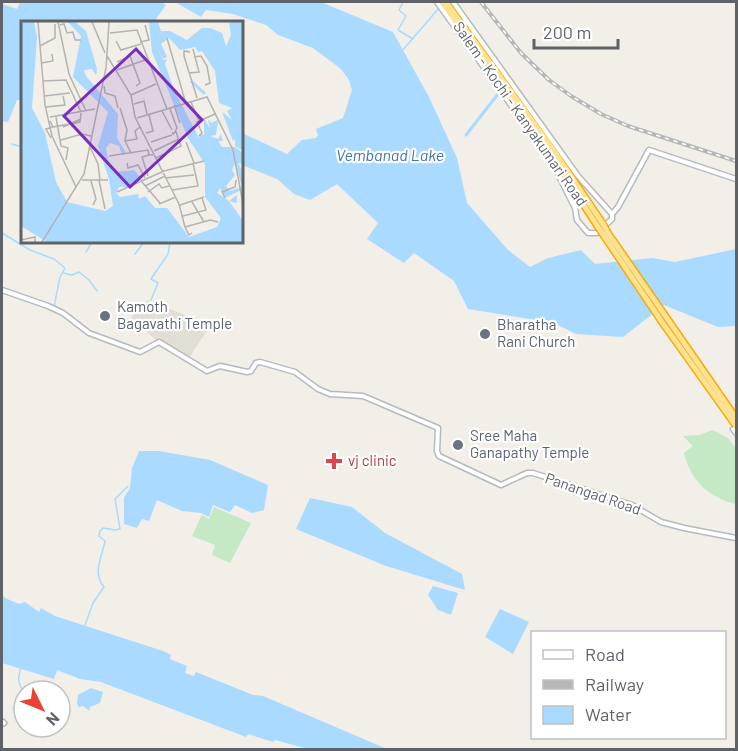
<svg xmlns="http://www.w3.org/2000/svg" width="738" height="751" font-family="Barlow,sans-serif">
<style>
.education{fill:#e1ded6}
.green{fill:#c5e8c5}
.water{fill:#aadaff}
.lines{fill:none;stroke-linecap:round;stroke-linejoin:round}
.stream{stroke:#aadaff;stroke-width:1.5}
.canal{stroke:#aadaff;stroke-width:3}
.secondary-casing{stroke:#b6babf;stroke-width:7}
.highway-casing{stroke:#f9ab00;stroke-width:8}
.secondary{stroke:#fff;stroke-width:4}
.highway{stroke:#fde293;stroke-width:5}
.rail-casing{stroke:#b6b7b8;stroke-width:4}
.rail{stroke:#fff;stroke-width:1.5;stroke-dasharray:4.5;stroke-linecap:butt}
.highway-bridge-casing{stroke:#f9ab00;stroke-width:8;stroke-linecap:butt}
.highway-bridge{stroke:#fde293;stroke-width:5}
.worship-dot{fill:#6b7280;stroke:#fff;stroke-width:2}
.health-dot{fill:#e0444e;stroke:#fff;stroke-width:2}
.labels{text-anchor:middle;stroke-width:4.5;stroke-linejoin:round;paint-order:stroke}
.street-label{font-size:15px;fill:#5f6368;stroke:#fff}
.worship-label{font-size:15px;fill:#5b616d;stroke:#fff;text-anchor:start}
.health-label{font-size:15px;fill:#be3a42;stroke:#fff;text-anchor:start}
.water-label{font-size:16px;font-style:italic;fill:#4174aa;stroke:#fff}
.inset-river{fill:none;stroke:#aadaff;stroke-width:3}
.inset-road{fill:none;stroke:#b3b3b1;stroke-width:1.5}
.view{fill:#7b2cbf;fill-opacity:0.15;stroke:#7b2cbf;stroke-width:3}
.inset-edge{fill:none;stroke:#5f6368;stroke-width:3}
</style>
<rect width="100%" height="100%" fill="#f1efe8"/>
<!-- education -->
<polygon class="education" points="148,300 195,319 208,329 189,358 159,340 156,340 131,317"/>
<!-- green -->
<g class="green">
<path d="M713,430L728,438L736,449V504C709,498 690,480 684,453L693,446L683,436L699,435Z"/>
<polygon points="214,507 251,523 230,563 212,555 215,545 192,536 202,515 209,519"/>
</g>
<!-- water -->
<g class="water">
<polygon points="20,2 161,2 166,5 154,22 22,22 22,100 17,100 8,122 2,121 2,4 17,9"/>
<polygon points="175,2 321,2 393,32 429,97 457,158 467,203 508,250 530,267 548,258 581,250 595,264 652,258 675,262 736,249 736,326 718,327 664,305 623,337 576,334 554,323 468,309 454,281 414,253 404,263 367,239 378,223 337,184 310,200 294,194 277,179 242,165 242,133 287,154 302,140 316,138 318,135 316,129 343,118 352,90 349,80 341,69 313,48 278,35 266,25 233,14 206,10 201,17"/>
<polygon points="139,451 159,451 210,460 268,485 264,510 252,513 235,505 230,512 213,505 209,517 201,513 182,511 157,500 149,521 142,519 137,528 124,524 124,498 130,488 132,468"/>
<polygon points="310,498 352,507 385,533 462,574 465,590 386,566 296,529"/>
<polygon points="433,586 458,593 451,615 438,610 428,595"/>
<polygon points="2,594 5,598 19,604 25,602 39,612 41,608 55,616 163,651 171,655 170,659 187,666 185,673 194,676 196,672 253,695 263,696 387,749 308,749 275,740 273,742 248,734 246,737 101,682 80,679 57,670 54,679 2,663"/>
<polygon points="500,609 529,622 513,654 485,637"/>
<polygon points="91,688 103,692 100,703 90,707 90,711 83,706 79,707 77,704 78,695"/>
</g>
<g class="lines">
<!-- stream -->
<g class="stream">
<polyline points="403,2 399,10 406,16 398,30 413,39"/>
<polyline points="402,51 439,8"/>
<polyline points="12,144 22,147"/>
<polyline points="2,233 30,250 54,259 65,268 60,277 54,307"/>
<polyline points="86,252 92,242"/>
<polyline points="135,254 144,242"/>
<polyline points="63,273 72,275 79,272 89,280 97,291"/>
<polyline points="151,300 158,283 151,279 168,254 170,242"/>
<path d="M85,625L93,603L104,587C92,573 102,557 105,541L99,536L100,531L103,528L115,530L120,529L115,499L128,486"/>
<path d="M21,668C18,677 17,684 24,691"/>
<polyline points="13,709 24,694"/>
</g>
<!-- canal -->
<polyline class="canal" points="466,135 498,94"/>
<defs>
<g id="secondary">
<polyline points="437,2 552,162 575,208 577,220 588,233 597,233 612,219 612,214 578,176 453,2"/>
<polyline points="612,214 618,207 649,150 736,179"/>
<polyline points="2,290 48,306 63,313 89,333 140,352 159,342 207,371 220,366 247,372 251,371 256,363 260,362 295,372 318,389 330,394 363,396 438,428 437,451 439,456 501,485 527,473 533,473 632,505 661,522 684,528 736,538"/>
<polyline points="733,429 736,433"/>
<polyline points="3,722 4,723"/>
</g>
<g id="highway">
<polyline points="442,2 555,161 598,227"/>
<polyline points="446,2 552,148 603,224"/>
<polyline points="608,233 736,418"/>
<polyline points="604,236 664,325 736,426"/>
</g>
</defs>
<!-- secondary casing -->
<use href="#secondary" class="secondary-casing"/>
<!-- highway casing -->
<use href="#highway" class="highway-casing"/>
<!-- secondary -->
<use href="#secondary" class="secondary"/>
<!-- highway -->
<use href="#highway" class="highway"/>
<defs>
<polyline id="rail" points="481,2 521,53 549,80 571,96 601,114 628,126 736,161"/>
</defs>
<!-- rail casing -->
<use href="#rail" class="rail-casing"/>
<!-- rail -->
<use href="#rail" class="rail"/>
<defs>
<g id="highway-bridge">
<polyline points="603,224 608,233"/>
<polyline points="598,227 604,236"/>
</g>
</defs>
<!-- highway-bridge casing -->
<use href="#highway-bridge" class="highway-bridge-casing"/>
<!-- highway-bridge -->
<use href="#highway-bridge" class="highway-bridge"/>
</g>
<!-- markers -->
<g class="worship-dot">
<circle cx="105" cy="316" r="6"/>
<circle cx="485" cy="334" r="6"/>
<circle cx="458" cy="445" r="6"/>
</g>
<path class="health-dot" d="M331 452h6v6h6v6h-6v6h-6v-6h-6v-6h6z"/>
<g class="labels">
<!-- street labels -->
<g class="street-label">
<text transform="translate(520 114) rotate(55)" y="5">Salem - Kochi - Kanyakumari Road</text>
<text transform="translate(593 494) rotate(19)" y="5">Panangad Road</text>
</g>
<!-- worship labels -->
<g class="worship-label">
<text x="117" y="312">Kamoth<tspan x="117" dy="17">Bagavathi Temple</tspan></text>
<text x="497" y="330">Bharatha<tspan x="497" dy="17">Rani Church</tspan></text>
<text x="470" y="441">Sree Maha<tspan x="470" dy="17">Ganapathy Temple</tspan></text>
</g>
<!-- health labels -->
<g class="health-label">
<text x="348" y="466">vj clinic</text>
</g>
<!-- water labels -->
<g class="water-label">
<text x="390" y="161">Vembanad Lake</text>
</g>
</g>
<!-- overview -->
<g transform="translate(21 21)">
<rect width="222" height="222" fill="#f1efe8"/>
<path d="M0,1H13L16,16L11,87L24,112L35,161L46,181L84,190L92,185L88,158L77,125L87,91L52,56L60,15L47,1H54L65,10L76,48L75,54L71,48L63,49L65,55L97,93L96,117L105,132L101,134L98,125L89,122L85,127L87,138L94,151L113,149L122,159L109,166H98L95,172L99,176L117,173L118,178L124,175L134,187H146L168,216L196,206L200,197L184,176V143L167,117L131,31L128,1H137L140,10H149L166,19L181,7H189L201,12L205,25L210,14L208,1H222V132L221,129L214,125V118L212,120L201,91L211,99L206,90L211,87L198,82L194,50L181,30L177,31L174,26L159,29L148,17L140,23L146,36L142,38L134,23L142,39L146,38L144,43L153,69L178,117L179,113L183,114V97L189,108L187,98L190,102L197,99L195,114L189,115L197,118L200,113L202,120H197L201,126H214L222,132V143L217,142L222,151V168L204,177L199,167L196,172L208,180L216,174V182L208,180L222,200V221H26L0,205ZM214,142L221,166L209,170L205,165L214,154L211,149Z" fill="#aadaff" fill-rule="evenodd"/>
<path class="inset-river" d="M170,60L184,73"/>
<path class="inset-road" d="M17,1L24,84L31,115L55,166M37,1L48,53L65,90M71,1L84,32M39,4L43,3L46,12L52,11L54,19H60M89,12L116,9L146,88M146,17L165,83M95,20L100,29L120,23M119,21L128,19L124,4M19,25L34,17V3M169,31L163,30V35L176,77M86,35L110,74L114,96L158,183L164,206M173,36L180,35L186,45L189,62L184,64M96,41L109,35L119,62L115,65M20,42L32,40L31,33M96,49L124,39M168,52L178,51L172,28M22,60L45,59L60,91M83,65L84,72L94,75L97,87M110,74L135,63M23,75L49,72M170,81L178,100M113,83L123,80L126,93M153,84L159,102M25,86L44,84L42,75M99,87L106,109L104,120L110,132M149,88L156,107L152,114M141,90L151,109M29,96L74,88M35,96L40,125L47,127L45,139M116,97L186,76L212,129L222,183M29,100L32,106L25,108L30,117M32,106L59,101L60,92M42,106L60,98M125,112L132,110L128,94M178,115L181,112L176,101L194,93M40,119L61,113L70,115M104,120L116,118L114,110L119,106M130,121L151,114M165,121L173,142M69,126L77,143L79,159M133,130L158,118M88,135L127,129L128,134H132M135,137L160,125L155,111L151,112M106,142L107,147L117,144L124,157M127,155L121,136L128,134M144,157L173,154M61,159H87M78,159L84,188M70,160L75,178L72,184M121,161L139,182M124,165L144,155M151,169L177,165L172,142M96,171L143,150L183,140M127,171L138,163L141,167L148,165M204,177L201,171L214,166L215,159M171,181L183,201M138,183L155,176M159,184L183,176M162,195L185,189L181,177M171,212L168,214L164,206L189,199L197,201M0,219L14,216V221M21,221L63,153L85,47L88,1"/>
<path class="view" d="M115,28L181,99L109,166L43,95Z"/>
<rect width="222" height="222" class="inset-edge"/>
</g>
<!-- border -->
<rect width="738" height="751" fill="none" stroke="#5f6368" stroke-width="6"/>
<!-- legend -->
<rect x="531" y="631" width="195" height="108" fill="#ffffff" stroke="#bfc1c3" stroke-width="1.5"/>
<rect x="543" y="650" width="30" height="9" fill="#ffffff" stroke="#bfc1c3" stroke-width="1.5"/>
<text x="585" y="661" font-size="18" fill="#5f6368">Road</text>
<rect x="543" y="680" width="30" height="9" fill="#b6b7b8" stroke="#bfc1c3" stroke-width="1.5"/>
<text x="585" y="691" font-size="18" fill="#5f6368">Railway</text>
<rect x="543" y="706" width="30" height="18" fill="#aadaff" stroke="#bfc1c3" stroke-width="1.5"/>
<text x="585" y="721" font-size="18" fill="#5f6368">Water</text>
<!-- north arrow -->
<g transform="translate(42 709) rotate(133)"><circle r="28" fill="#ffffff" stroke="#bfc1c3" stroke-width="1.5"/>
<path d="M0-4.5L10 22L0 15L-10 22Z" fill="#ea4335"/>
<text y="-9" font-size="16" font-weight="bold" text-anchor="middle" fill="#5f6368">N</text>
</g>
<!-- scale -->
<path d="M534 39v9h84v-9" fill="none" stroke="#5f6368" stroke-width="3"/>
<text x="543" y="39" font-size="18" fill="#5f6368" stroke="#ffffff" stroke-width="4.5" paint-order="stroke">200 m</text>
</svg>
